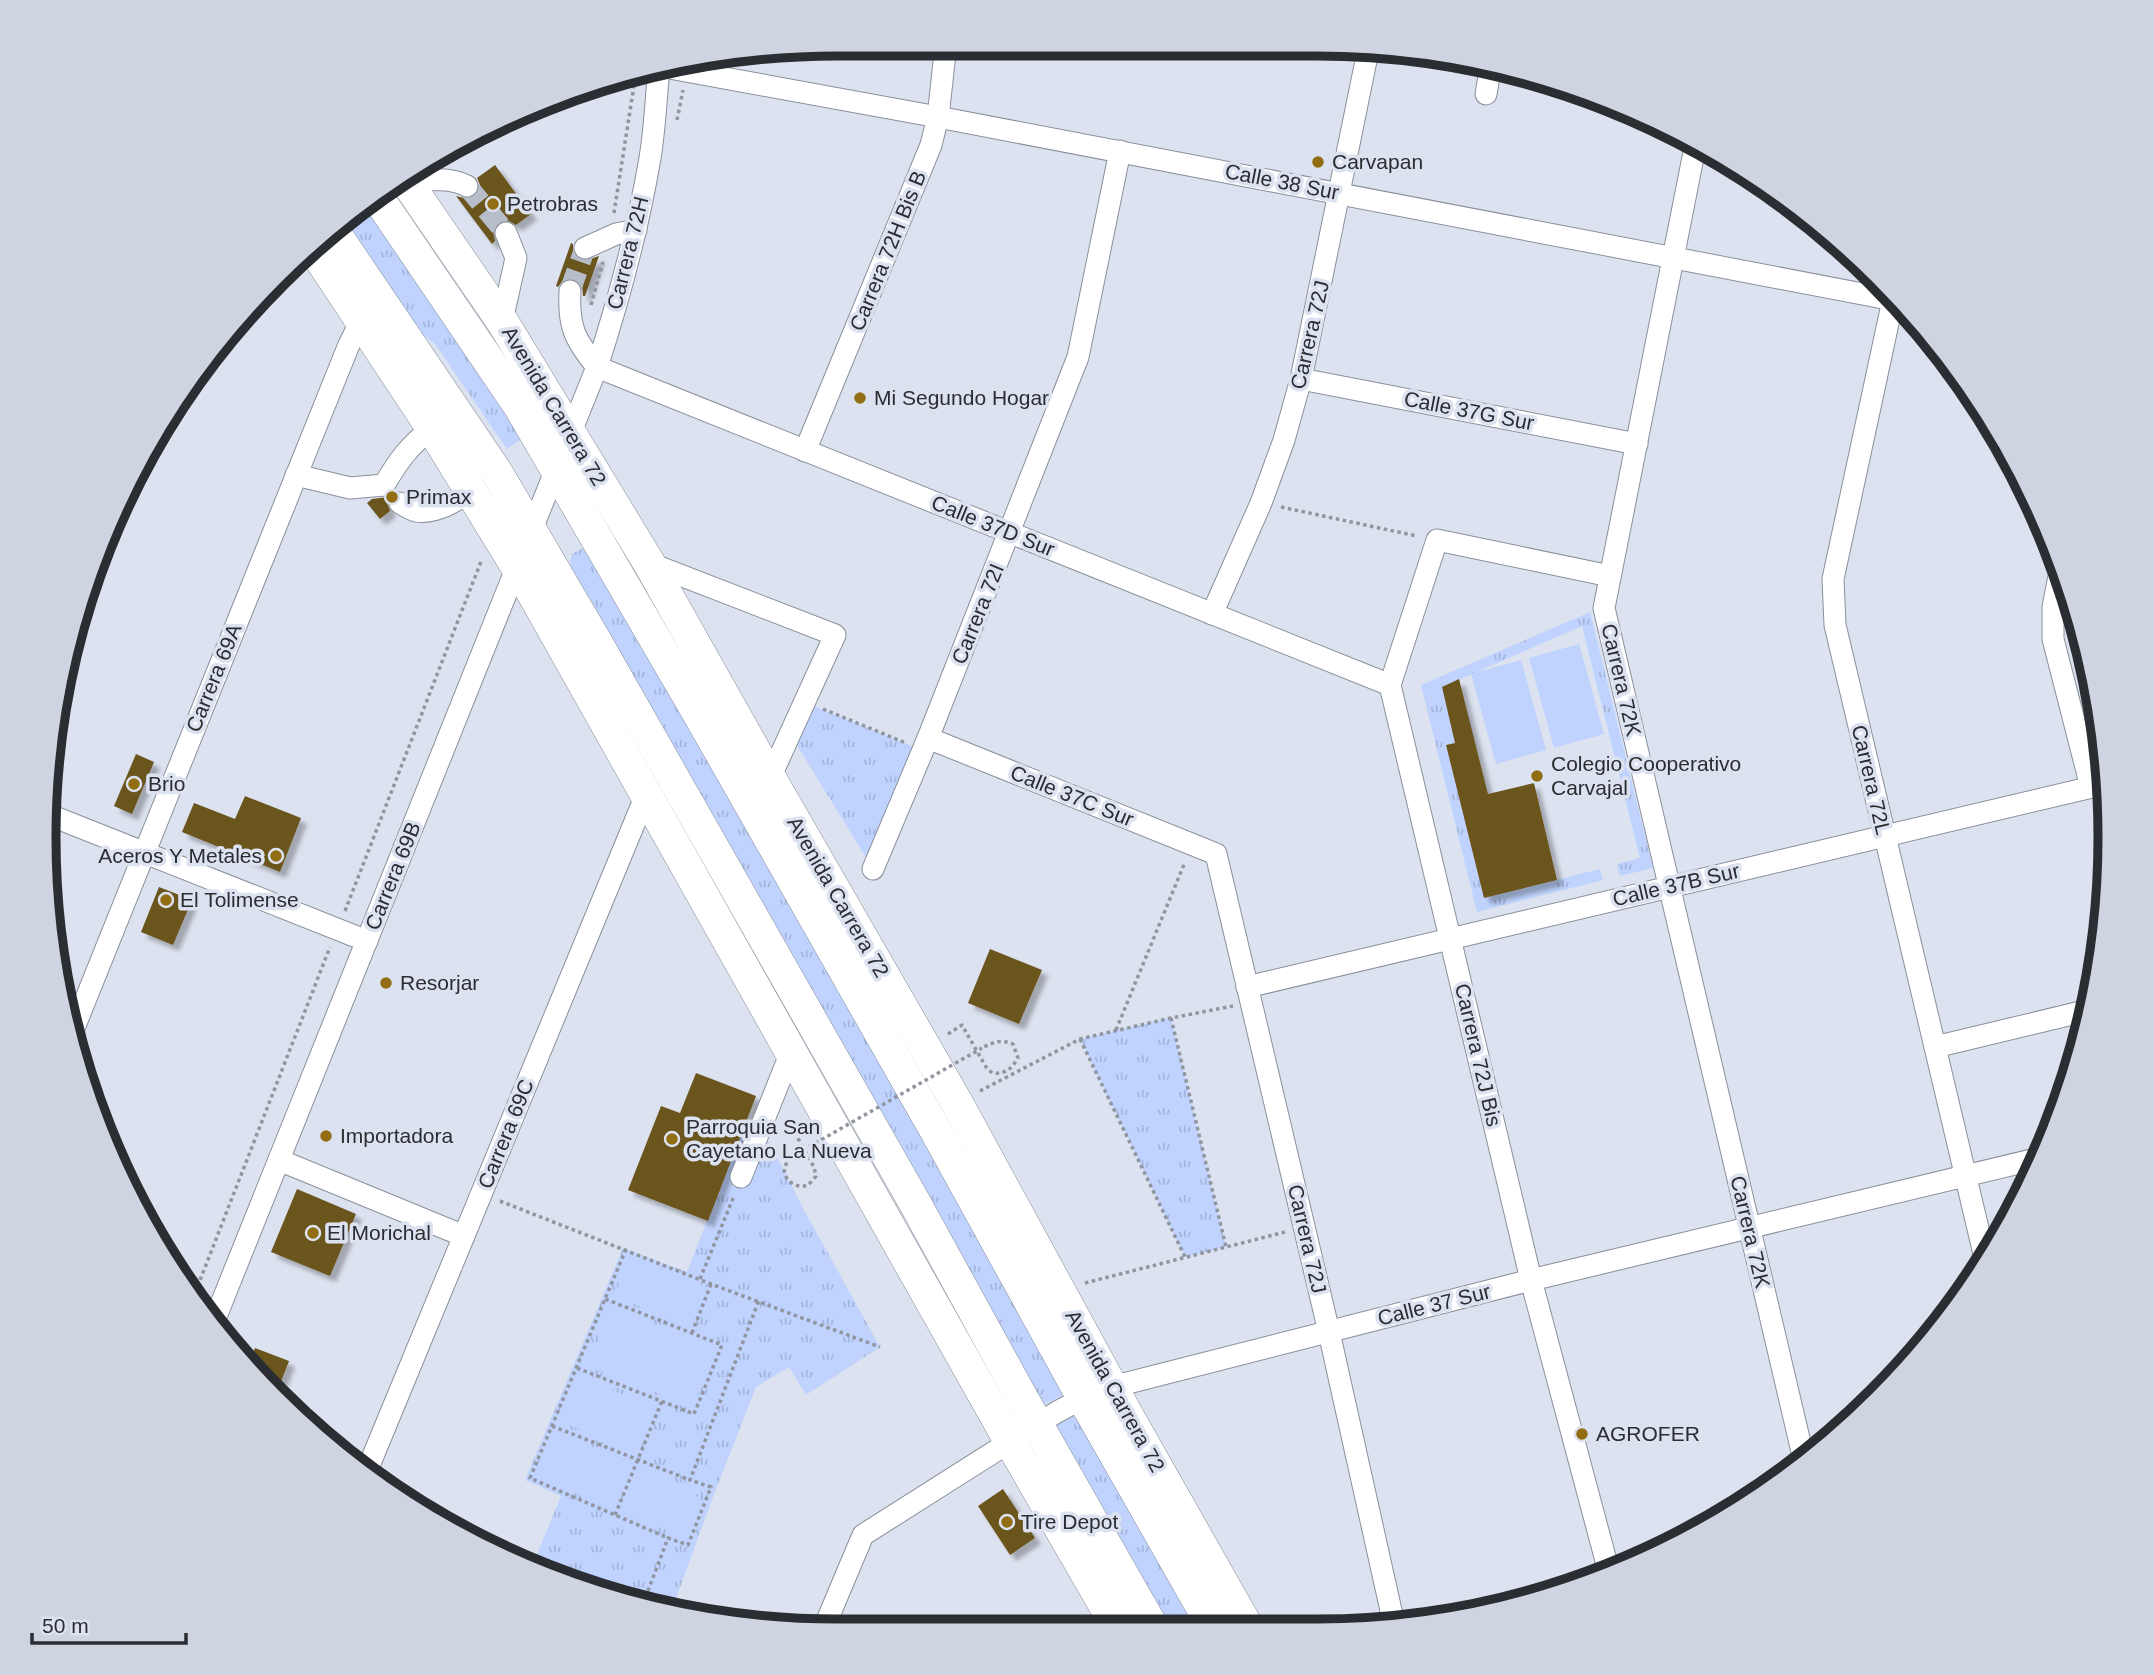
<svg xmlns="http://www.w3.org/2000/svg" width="2154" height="1675" font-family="Helvetica,sans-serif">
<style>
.grass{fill:url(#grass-tufts)}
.garden{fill:#bfd3fe}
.building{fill:#6b541f;filter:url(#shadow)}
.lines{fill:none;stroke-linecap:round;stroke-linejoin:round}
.minor-tunnel{stroke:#b8bec9;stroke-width:21;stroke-dasharray:21 10;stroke-linecap:butt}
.minor-casing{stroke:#8a909c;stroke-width:23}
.highway-casing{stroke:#8a909c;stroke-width:33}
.path{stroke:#90959f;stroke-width:3.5;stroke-dasharray:3.5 3.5;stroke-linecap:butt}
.minor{stroke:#fff;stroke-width:21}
.highway{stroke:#fff;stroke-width:32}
.path-bridge{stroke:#90959f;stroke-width:3.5;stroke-dasharray:3.5 3.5;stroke-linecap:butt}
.poi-dot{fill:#916d13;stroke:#dce2ef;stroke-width:2.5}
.labels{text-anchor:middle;stroke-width:7;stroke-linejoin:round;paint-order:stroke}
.poi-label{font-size:21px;fill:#2a2d32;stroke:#dce2ef;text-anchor:start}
.street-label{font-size:21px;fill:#2a2d32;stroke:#dce2ef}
.rim{fill:none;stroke:#2a2d32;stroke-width:9}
</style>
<defs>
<pattern id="grass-tufts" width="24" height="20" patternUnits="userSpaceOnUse" patternTransform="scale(1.75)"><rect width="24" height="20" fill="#bfd3fe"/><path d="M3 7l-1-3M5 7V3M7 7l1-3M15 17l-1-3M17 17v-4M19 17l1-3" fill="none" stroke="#a4b5da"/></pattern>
<filter id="shadow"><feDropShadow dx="6" dy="6" stdDeviation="2" flood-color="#0004"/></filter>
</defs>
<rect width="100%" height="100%" fill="#dce2ef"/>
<!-- grass -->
<g class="grass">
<polygon points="366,207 410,269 522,439 507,449 435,344 408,323 341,226"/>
<polygon points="583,548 588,551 631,630 691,714 1070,1391 1043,1405 571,573 570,562 572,554"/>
<polygon points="1590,612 1653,868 1620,876 1617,864 1640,858 1582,626 1442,687 1449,715 1467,710 1475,738 1446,745 1484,898 1600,869 1603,880 1477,912 1421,685"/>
<polygon points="804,702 922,750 873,869 790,734"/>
<polygon points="1171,1018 1226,1247 1185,1257 1080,1039"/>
<polygon points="742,1130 770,1143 804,1210 880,1347 806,1395 789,1367 756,1387 713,1497 671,1612 531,1569 561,1496 525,1480 623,1248 687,1272"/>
<polygon points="1083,1411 1207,1630 1169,1630 1054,1427"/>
</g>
<!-- garden -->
<g class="garden">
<polygon points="1579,644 1604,734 1554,748 1529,658"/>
<polygon points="1521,660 1546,750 1496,764 1471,674"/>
<polygon points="630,1257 707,1287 691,1327 614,1296"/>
<polygon points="614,1307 716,1349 692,1407 589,1365"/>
<polygon points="576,1376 657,1408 638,1453 557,1420"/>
<polygon points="552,1431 632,1464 614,1509 533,1476"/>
<polygon points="636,1471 701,1498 685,1537 619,1510"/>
</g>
<!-- building -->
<g class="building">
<polygon points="495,165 531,214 516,225 507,220 496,224 493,232 495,241 492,244 456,196 468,199 475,196 480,185 477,178"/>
<polygon points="571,243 573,244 573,253 578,259 584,261 599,256 585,296 583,296 582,285 576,280 564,279 558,287 556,286"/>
<polygon points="388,497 387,503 390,511 380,519 367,503 372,499"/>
<polygon points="1459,679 1488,794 1534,783 1557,880 1484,898 1446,745 1455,743 1442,687"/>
<polygon points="136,754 154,762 132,814 114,806"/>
<polygon points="245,796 301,818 280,872 182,832 194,803 235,819"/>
<polygon points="159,887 192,900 173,945 141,932"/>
<polygon points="990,949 1042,970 1019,1024 968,1003"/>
<polygon points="696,1073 756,1096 708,1221 628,1190 661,1106 680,1113"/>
<polygon points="297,1189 356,1214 330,1276 271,1252"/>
<polygon points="255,1348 289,1361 275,1397 249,1363"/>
<polygon points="1003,1489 1035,1538 1010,1555 978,1506"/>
</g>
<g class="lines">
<!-- minor-tunnel -->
<g class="minor-tunnel">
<polyline points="467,186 506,233"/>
<polyline points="570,291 585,248"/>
</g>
<defs>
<g id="minor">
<polyline points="664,67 938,117 1899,301"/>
<polyline points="1486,94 1490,70"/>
<polyline points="1696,142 1604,608 1804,1460"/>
<path d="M404,179C425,181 448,176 467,186"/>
<polyline points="585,248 616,234 636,230"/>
<path d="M570,291C568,327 575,340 597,367L1390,685"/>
<polyline points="1893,300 1833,579 1835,625 1985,1258"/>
<polyline points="502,321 516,258 506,233"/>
<polyline points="1301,379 1637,444"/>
<polyline points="805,451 931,145 938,117 946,44"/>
<polyline points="296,475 350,488 384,485"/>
<path d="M384,485C399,460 408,447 432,428"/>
<path d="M400,503C405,506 411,510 416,511C436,514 456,501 471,491"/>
<polyline points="649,563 835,635 770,778"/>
<polyline points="2061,566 2053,607 2053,639 2091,787"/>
<polyline points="1212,614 1261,503 1284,440 1301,379 1369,46"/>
<polyline points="928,738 1216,854 1329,1332 1394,1624"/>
<polyline points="47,814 367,941"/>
<polyline points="873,869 928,738 1078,357 1120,151"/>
<polyline points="1247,987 2105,784"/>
<polyline points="70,1038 348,347 361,320"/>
<polyline points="1935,1047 2089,1010"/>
<polyline points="279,1160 464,1236"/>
<polyline points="741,1177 791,1052"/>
<path d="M215,1319L597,367C619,299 638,229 650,158C655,128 656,98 659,67"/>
<polyline points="366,1473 646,795"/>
<polyline points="1609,1572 1531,1280 1390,685 1437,540 1610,576"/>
<polyline points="823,1630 863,1535 1057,1412 1083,1398 1112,1387 1531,1280 2040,1158"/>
</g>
<g id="highway">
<polyline points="404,178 502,321 649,563 770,778 957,1103 1126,1413 1249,1630"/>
<polyline points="378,198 520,407 701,718 936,1131 1083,1398 1215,1630"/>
<polyline points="334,232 497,473 595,640 916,1205 1022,1398 1154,1630"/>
<polyline points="313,248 432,428 531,590 1011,1443 1119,1630"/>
</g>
</defs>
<!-- minor casing -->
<use href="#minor" class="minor-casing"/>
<!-- highway casing -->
<use href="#highway" class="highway-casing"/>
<!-- path -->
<g class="path">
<polyline points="677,120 683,90"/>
<polyline points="614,213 635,79"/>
<polyline points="591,305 603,262"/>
<polyline points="1281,507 1417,536"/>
<polyline points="823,709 906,743"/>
<polyline points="345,911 482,559"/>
<polyline points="1171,1018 1226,1247"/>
<polyline points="1116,1030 1185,862"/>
<path d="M948,1034L962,1025L986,1067L992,1073C1005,1074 1011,1070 1018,1058L1013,1044C1001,1039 993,1042 982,1048"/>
<polyline points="1080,1039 1185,1257"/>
<polyline points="980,1091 1080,1039 1171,1018 1233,1006"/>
<path d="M791,1157C789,1160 786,1163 785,1167C781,1179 797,1190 808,1185C810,1183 814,1179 816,1176L814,1167L791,1126L800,1121"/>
<polyline points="500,1201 711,1284 880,1347"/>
<polyline points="626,1249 530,1478 668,1538"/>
<polyline points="700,1279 734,1196"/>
<polyline points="1085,1283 1285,1232"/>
<polyline points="195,1293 330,947"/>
<polyline points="692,1333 711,1284"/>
<polyline points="230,1339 233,1331"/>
<polyline points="577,1368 694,1414 722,1345 605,1299"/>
<polyline points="552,1426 690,1480"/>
<polyline points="615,1515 662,1401"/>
<polyline points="643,1604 668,1538 688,1545 711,1487 690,1480 759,1300"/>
</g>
<!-- minor -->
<use href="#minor" class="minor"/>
<!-- highway -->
<use href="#highway" class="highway"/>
<!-- path-bridge -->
<polyline class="path-bridge" points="791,1157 982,1048"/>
</g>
<!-- markers -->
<g class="poi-dot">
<circle cx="1318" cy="162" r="7"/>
<circle cx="493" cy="204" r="7"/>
<circle cx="860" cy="398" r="7"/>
<circle cx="392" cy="497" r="7"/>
<circle cx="1537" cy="776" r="7"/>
<circle cx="134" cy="784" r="7"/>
<circle cx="276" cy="856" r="7"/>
<circle cx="166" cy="900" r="7"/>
<circle cx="386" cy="983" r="7"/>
<circle cx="326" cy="1136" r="7"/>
<circle cx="672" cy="1139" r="7"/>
<circle cx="313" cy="1233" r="7"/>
<circle cx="1582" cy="1434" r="7"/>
<circle cx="1007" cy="1522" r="7"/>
</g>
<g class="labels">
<!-- poi labels -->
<g class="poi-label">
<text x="1332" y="169">Carvapan</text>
<text x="507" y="211">Petrobras</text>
<text x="874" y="405">Mi Segundo Hogar</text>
<text x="406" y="504">Primax</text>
<text x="1551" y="771">Colegio Cooperativo<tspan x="1551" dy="24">Carvajal</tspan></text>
<text x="148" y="791">Brio</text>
<text x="262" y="863" text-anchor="end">Aceros Y Metales</text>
<text x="180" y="907">El Tolimense</text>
<text x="400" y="990">Resorjar</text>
<text x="686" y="1134">Parroquia San<tspan x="686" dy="24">Cayetano La Nueva</tspan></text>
<text x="340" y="1143">Importadora</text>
<text x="327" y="1240">El Morichal</text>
<text x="1596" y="1441">AGROFER</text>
<text x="1021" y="1529">Tire Depot</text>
</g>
<!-- street labels -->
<g class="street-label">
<text transform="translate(1282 182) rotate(11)" y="7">Calle 38 Sur</text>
<text transform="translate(888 251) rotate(-68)" y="7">Carrera 72H Bis B</text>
<text transform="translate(628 253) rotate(-76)" y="7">Carrera 72H</text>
<text transform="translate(1310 335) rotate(-77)" y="7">Carrera 72J</text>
<text transform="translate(554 406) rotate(59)" y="7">Avenida Carrera 72</text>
<text transform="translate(1469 411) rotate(11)" y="7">Calle 37G Sur</text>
<text transform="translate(993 526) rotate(22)" y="7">Calle 37D Sur</text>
<text transform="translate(978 614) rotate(-68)" y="7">Carrera 72I</text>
<text transform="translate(214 678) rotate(-68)" y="7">Carrera 69A</text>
<text transform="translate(1621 680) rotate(77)" y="7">Carrera 72K</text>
<text transform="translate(1871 780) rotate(77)" y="7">Carrera 72L</text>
<text transform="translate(1072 796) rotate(22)" y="7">Calle 37C Sur</text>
<text transform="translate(393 876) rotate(-68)" y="7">Carrera 69B</text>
<text transform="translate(1676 885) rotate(-13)" y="7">Calle 37B Sur</text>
<text transform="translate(838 897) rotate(60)" y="7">Avenida Carrera 72</text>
<text transform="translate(1478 1055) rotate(77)" y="7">Carrera 72J Bis</text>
<text transform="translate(506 1134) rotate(-68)" y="7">Carrera 69C</text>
<text transform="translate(1750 1232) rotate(77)" y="7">Carrera 72K</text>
<text transform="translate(1307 1239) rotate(77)" y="7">Carrera 72J</text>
<text transform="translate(1434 1305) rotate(-14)" y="7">Calle 37 Sur</text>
<text transform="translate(1115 1391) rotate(61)" y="7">Avenida Carrera 72</text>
</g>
</g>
<!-- crop -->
<path d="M0 0H2154V1675H0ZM837 56H1317A781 781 0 0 1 2098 837V838A781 781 0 0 1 1317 1619H837A781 781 0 0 1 56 838V837A781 781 0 0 1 837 56Z" fill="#ced4e0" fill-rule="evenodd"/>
<path class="rim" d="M837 56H1317A781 781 0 0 1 2098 837V838A781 781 0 0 1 1317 1619H837A781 781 0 0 1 56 838V837A781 781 0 0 1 837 56Z"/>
<!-- scale -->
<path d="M32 1633v10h154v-10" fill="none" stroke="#2a2d32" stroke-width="3.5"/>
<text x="42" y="1633" font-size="21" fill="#2a2d32" stroke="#dce2ef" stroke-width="5" paint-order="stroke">50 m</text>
</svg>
